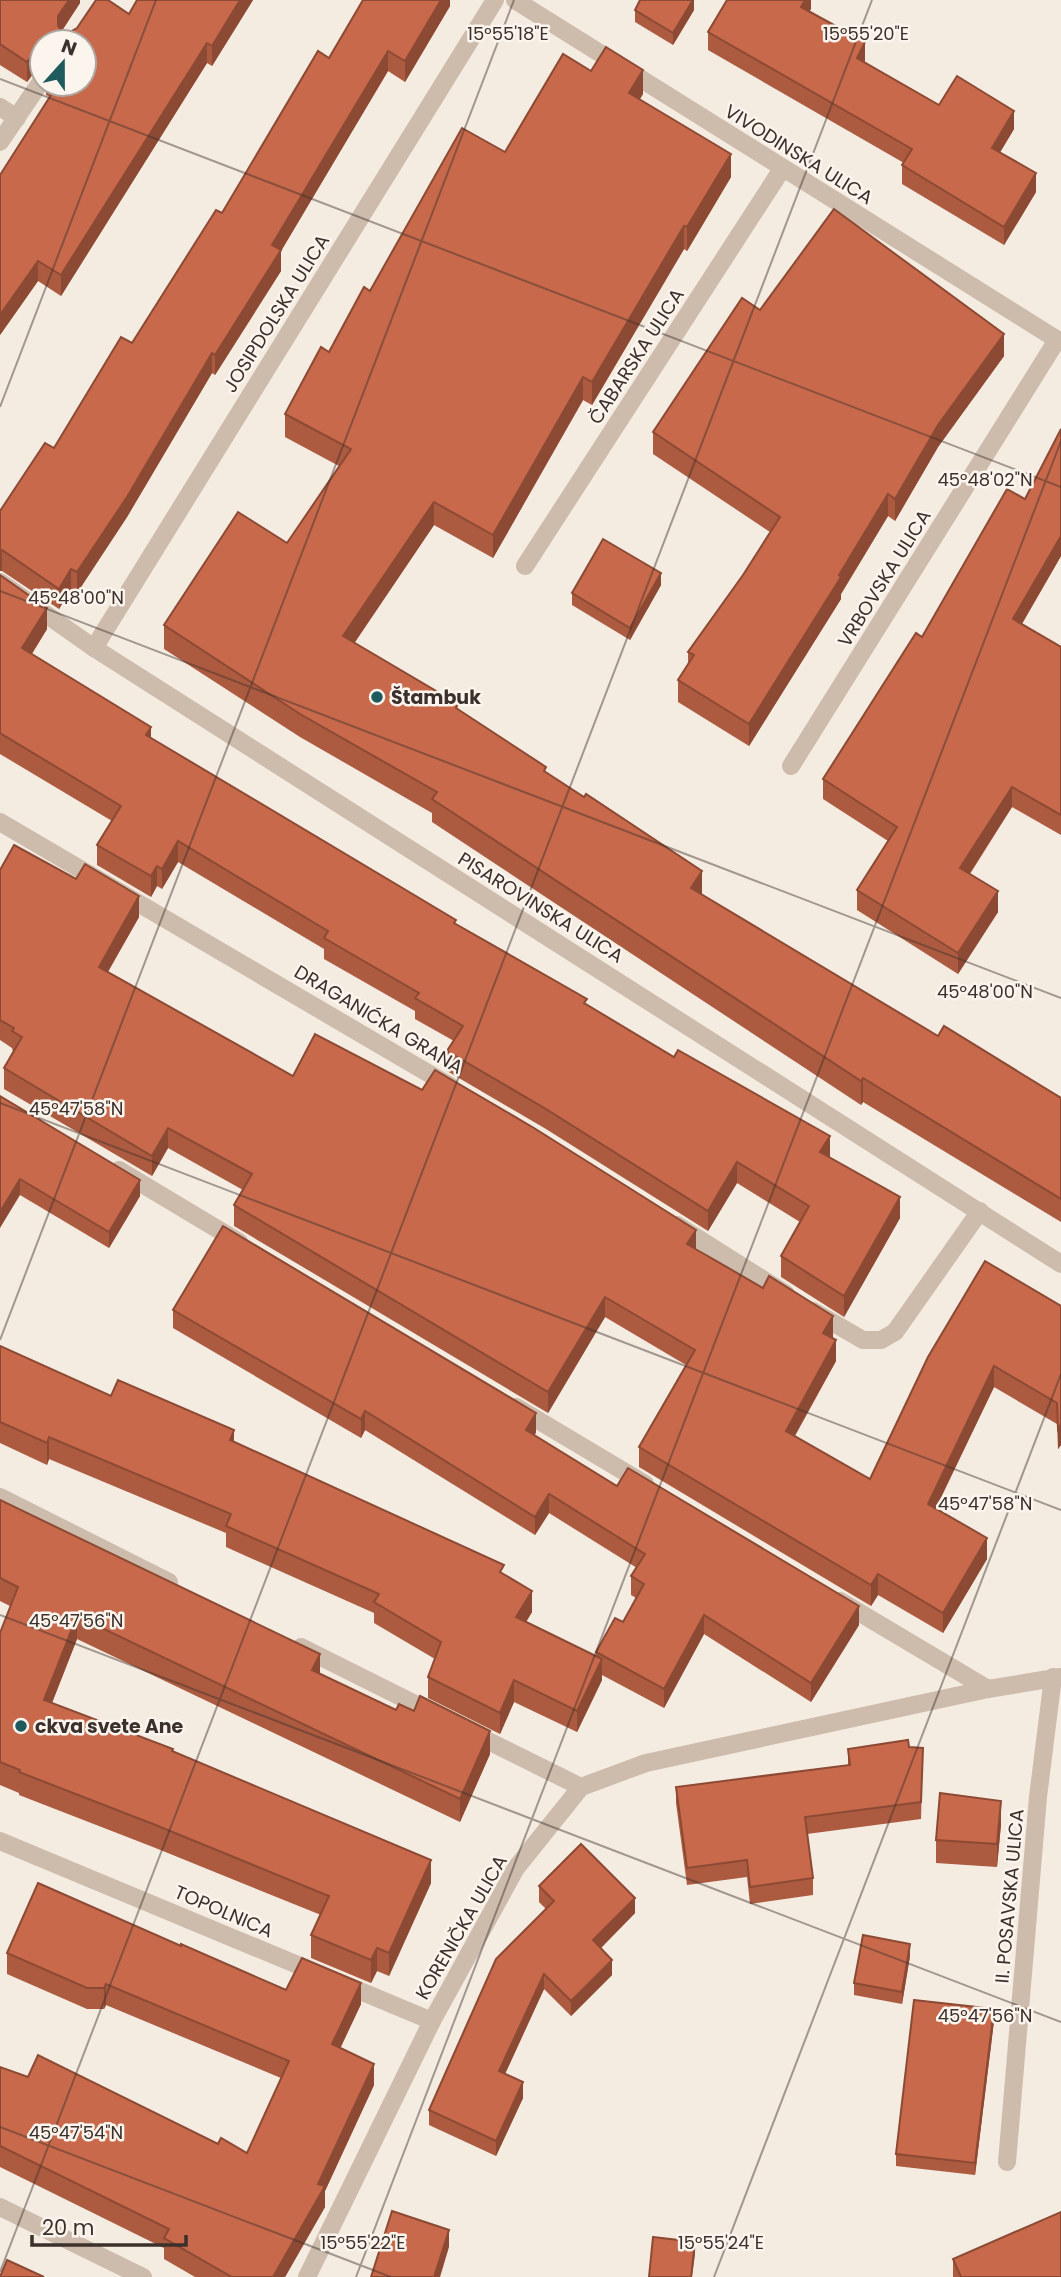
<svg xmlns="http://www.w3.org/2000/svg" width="1061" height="2277" font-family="Poppins,sans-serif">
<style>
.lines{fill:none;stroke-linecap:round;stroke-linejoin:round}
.minor{stroke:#cdbbac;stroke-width:18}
.wall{fill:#ac5a40}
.shaded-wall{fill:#8c4a34}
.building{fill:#c8694b;stroke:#8c4a34;stroke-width:2}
.ticks{fill:none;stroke:#3b302b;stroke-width:2;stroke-opacity:0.45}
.poi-dot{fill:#1f5a5e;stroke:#fbf5ee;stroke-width:2.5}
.labels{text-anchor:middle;stroke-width:5;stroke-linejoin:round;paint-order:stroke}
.street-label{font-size:19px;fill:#3b302b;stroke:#fbf5ee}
.poi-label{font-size:19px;font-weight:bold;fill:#3b302b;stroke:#fbf5ee;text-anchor:start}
.ticks-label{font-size:18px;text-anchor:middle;fill:#3b302b;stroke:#fbf5ee;stroke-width:5;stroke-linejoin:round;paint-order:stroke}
</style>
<rect width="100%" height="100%" fill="#f4ebe1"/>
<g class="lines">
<!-- minor -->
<g class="minor">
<polyline points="515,0 1061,342"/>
<polyline points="0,107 17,118"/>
<polyline points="0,142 42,80"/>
<polyline points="525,566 782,169"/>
<polyline points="0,582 94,648 1061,1264"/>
<polyline points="94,648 495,0"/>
<polyline points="791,766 1057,340"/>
<polyline points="0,822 450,1086"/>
<polyline points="119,1170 239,1242"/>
<polyline points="677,1225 786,1294"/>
<polyline points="813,1311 863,1340 881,1340 895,1332 980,1211"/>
<polyline points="516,1407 645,1484"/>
<polyline points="0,1497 169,1582"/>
<polyline points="840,1601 988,1689"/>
<polyline points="301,1647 435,1714"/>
<polyline points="470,1732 581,1787"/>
<polyline points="0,1841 432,2021"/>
<polyline points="1007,2162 1038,1797 1053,1677"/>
<polyline points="0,2207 143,2277"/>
<polyline points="307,2277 432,2021 516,1868 581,1787 646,1763 988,1689 1061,1677"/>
</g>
</g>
<!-- wall -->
<g class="wall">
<polygon points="0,0 80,0 80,3 62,31 68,33 129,14 253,0 212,66 207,63 61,296 38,281 0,335 50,97 46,95 46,84 84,84 42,42 42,70 36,70 27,82 0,65"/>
<polygon points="450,0 450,6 405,82 388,71 281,251 281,271 215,375 212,373 127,517 77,593 71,589 59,609 2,571 0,571 0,511 54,448 132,343 329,58"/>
<polygon points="694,0 694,10 673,45 635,22 635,10"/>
<polygon points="811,0 811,9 809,11 865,61 864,62 939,105 1014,129 1000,152 1036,192 1004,245 902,184 902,165 904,163 708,50 708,32"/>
<polygon points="591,71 643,94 640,99 731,177 687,251 684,249 592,405 583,400 493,558 434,525 354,643 458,710 546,772 702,894 702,895 938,1036 1061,1098 1061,1222 863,1102 861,1105 432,822 432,813 300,737 164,649 164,625 287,543 339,466 285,437 285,414 370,291 505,152"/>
<polygon points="760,310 1004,356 938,447 895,521 888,516 841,594 841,599 749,746 678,702 678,680 688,663 688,652 743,575 770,532 653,454 653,432"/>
<polygon points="1061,429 1061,556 1022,624 1061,647 1061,835 1012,807 970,874 998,912 958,974 857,910 857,890 888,841 823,799 823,779 922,637 1025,499"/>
<polygon points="0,575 47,629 32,654 151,738 587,1004 830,1157 900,1218 844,1317 781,1277 781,1256 800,1222 737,1183 708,1231 546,1129 447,1071 447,1051 454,1041 415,1019 415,1011 324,959 324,949 178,862 162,889 157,886 151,897 97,865 97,845 112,821 0,754"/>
<polygon points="661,585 630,640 572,605 572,593"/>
<polygon points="0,870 139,917 108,972 293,1076 696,1249 833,1337 832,1338 836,1361 795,1436 870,1479 1061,1306 1061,1445 1058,1449 1057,1424 994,1387 936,1508 987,1559 943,1633 878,1595 871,1606 639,1467 639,1447 686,1365 605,1317 548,1413 234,1226 234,1205 243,1190 168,1148 152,1176 4,1089 4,1068 13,1052 12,1048 0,1040"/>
<polygon points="0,1096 140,1196 109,1248 20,1195"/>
<polygon points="173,1310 536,1432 535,1435 617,1486 859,1625 811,1702 704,1634 664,1708 602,1675 602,1680 577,1732 514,1702 500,1734 428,1698 428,1677 435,1659 374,1623 374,1613 226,1547 226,1533 49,1459 47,1465 0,1443 0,1346 111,1396 234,1442 504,1574 532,1612 526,1622 596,1656 596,1652 623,1622 636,1598 631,1595 631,1576 637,1568 549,1513 535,1535 365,1430 361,1438 173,1328"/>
<polygon points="0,1500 320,1674 490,1754 460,1822 77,1639 52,1703 173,1752 431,1883 389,1976 377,1971 371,1983 311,1958 311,1935 321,1915 153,1847 19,1795 19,1793 0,1785 0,1633 10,1606 0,1601"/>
<polygon points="909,1747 923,1748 921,1819 807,1834 813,1878 813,1895 750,1904 747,1877 687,1885 676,1803 676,1787 848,1765 848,1749"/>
<polygon points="1001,1824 997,1867 936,1863 936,1840"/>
<polygon points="539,1886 635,1913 601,1948 612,1975 571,2016 544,1989 505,2074 523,2098 496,2156 429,2125 429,2110 546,1909 539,1902"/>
<polygon points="181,1946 286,1990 361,2004 340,2048 374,2085 325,2191 325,2207 285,2277 195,2277 164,2259 164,2248 0,2167 0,2067 247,2153 281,2078 106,2005 104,2009 87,2009 7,1974 7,1953"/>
<polygon points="910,1956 902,2004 854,1995 854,1983"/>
<polygon points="994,2021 975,2175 896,2166 896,2154"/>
<polygon points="953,2259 1061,2277 953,2277"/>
</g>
<!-- shaded-wall -->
<g class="shaded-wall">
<polygon points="69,0 80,0 80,3 58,36 58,42 58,16"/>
<polygon points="240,0 253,0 212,66 212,46"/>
<polygon points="441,0 450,0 450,6 405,82 405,61"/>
<polygon points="693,0 694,0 694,10 673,45 673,33"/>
<polygon points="805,0 811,0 811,9 801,25 801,7"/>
<polygon points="865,42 865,61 857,76 857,58"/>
<polygon points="207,43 207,63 61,296 61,275"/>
<polygon points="36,50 36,70 27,82 27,62"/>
<polygon points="388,51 388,71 281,251 281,271 215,375 215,355 272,245"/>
<polygon points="643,70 643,94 629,116 629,93"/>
<polygon points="1014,111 1014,129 992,166 992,148"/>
<polygon points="731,154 731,177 687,251 687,227"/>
<polygon points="1036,173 1036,192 1004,245 1004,227"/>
<polygon points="684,226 684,249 592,405 592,382"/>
<polygon points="38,261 38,281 0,335 0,315"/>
<polygon points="1004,334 1004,356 938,447 895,521 895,499 938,425"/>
<polygon points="212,353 212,373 127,517 77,593 77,572"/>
<polygon points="583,377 583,400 493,558 493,535"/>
<polygon points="888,494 888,516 841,594 841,599 749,746 749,724"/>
<polygon points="434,502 434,525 343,660 343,636"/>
<polygon points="1061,536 1061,556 1013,639 1013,619"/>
<polygon points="2,550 2,571 0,571 0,551"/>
<polygon points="71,569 71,589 59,609 59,589"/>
<polygon points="661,573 661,585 630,640 630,628"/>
<polygon points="47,608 47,629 22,669 22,648"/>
<polygon points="151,727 151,748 146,735"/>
<polygon points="1012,787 1012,807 960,888 960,868"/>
<polygon points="178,841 178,862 162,889 162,869"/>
<polygon points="157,866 157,886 151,897 151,876"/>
<polygon points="702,871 702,894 691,912 691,888"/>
<polygon points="998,891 998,912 958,974 958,953"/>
<polygon points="139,896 139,917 99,987 99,967"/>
<polygon points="863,1078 863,1102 861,1105 861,1081"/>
<polygon points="168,1128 168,1148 152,1176 152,1156"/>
<polygon points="830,1136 830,1157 820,1172 820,1152"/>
<polygon points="737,1162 737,1183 708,1231 708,1211"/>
<polygon points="20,1179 20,1195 0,1228 0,1212"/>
<polygon points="140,1180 140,1196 109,1248 109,1232"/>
<polygon points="900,1197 900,1218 844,1317 844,1296"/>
<polygon points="696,1230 696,1251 687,1244"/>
<polygon points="605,1297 605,1317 548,1413 548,1392"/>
<polygon points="833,1316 833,1337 823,1354 823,1333"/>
<polygon points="836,1340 836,1361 786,1451 786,1431"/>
<polygon points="994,1366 994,1387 928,1524 928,1504"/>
<polygon points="365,1411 365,1430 361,1438 361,1419"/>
<polygon points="536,1413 536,1432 526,1449 526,1430"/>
<polygon points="1061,1424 1061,1445 1058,1449 1058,1429"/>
<polygon points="234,1430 234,1451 230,1440"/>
<polygon points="49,1437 49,1459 47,1465 47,1443"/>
<polygon points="549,1494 549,1513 535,1535 535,1517"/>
<polygon points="987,1538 987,1559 943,1633 943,1613"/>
<polygon points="878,1574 878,1595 871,1606 871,1585"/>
<polygon points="532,1591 532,1612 516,1638 516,1617"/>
<polygon points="859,1606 859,1625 811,1702 811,1683"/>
<polygon points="704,1615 704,1634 664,1708 664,1689"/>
<polygon points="77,1616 77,1639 44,1723 44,1700"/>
<polygon points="320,1654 320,1677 312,1670"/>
<polygon points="602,1659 602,1680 577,1732 577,1711"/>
<polygon points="514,1680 514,1702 500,1734 500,1713"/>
<polygon points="490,1731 490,1754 460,1822 460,1799"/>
<polygon points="1001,1801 1001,1824 997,1867 997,1844"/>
<polygon points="431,1860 431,1883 389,1976 389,1953"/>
<polygon points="635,1898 635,1913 593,1956 593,1940"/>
<polygon points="910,1944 910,1956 902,2004 902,1992"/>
<polygon points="377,1948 377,1971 371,1983 371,1960"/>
<polygon points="612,1960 612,1975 571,2016 571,2001"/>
<polygon points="544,1974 544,1989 499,2087 499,2071"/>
<polygon points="361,1983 361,2004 332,2066 332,2044"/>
<polygon points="106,1984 106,2005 104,2009 104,1988"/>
<polygon points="994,2009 994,2021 975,2175 975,2163"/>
<polygon points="374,2064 374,2085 325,2191 325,2207 285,2277 273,2277 318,2184"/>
<polygon points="523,2082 523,2098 496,2156 496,2141"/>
<polygon points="449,2230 449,2247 440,2277 434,2277"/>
<polygon points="695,2242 695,2254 692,2277 691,2277"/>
</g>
<!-- building -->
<g class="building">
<polygon points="0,0 69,0 58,16 58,26 62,31 68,33 77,28 96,0 108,0 129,14 137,0 240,0 212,46 207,43 61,275 38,261 0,315 0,175 58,84 84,84 84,42 42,42 42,50 36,50 27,62 0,44"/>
<polygon points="363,0 441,0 405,61 388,51 272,245 281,250 215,355 212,353 127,497 77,572 71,569 59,589 2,550 0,551 0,511 45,443 54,448 121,337 132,343 216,210 222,213 318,51 329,58"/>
<polygon points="640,0 693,0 673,33 635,10"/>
<polygon points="727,0 805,0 801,7 865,42 857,58 939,105 957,76 1014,111 992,148 1036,173 1004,227 902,165 912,149 708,32"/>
<polygon points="606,47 643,70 629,93 731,154 687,227 684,226 592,382 583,377 493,535 434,502 343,636 458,704 456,708 546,767 544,771 584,797 586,794 702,871 691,888 938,1036 944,1026 1061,1098 1061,1199 863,1078 861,1081 432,799 437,792 300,714 164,625 238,512 287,543 351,449 285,414 321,347 329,352 364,287 370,291 462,128 505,152 563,54 591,71"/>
<polygon points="834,209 1004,334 938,425 895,499 888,494 839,575 841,577 749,724 678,680 694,655 688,652 743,575 780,517 653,432 742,298 760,310"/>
<polygon points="1061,429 1061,536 1013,619 1061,647 1061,815 1012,787 960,868 998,891 958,953 857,890 897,827 823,779 916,633 922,637 1007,489 1025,499"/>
<polygon points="603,539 661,573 630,628 572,593"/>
<polygon points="0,575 47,608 22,648 151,727 146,735 456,920 454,923 587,999 584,1003 674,1057 678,1050 830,1136 820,1152 900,1197 844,1296 781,1256 809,1206 737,1162 708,1211 546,1109 447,1051 463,1026 415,998 419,993 324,938 328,931 178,841 162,869 157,866 151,876 97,845 121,806 0,733"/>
<polygon points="14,845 76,879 85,864 139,896 99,967 293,1076 315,1034 422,1090 435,1070 534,1128 696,1230 687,1244 763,1288 769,1276 833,1316 823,1333 836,1340 786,1431 870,1479 928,1357 985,1261 1061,1306 1061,1424 1058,1429 1057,1403 994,1366 928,1504 987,1538 943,1613 878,1574 871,1585 639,1447 695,1350 605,1297 548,1392 234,1205 252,1174 168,1128 152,1156 4,1068 22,1037 12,1031 14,1028 0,1020 0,870"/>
<polygon points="0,1096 140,1180 109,1232 20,1179 0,1212"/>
<polygon points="223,1226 536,1413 526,1430 617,1486 628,1468 859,1606 811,1683 704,1615 664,1689 596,1652 615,1618 623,1622 644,1584 631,1576 645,1554 549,1494 535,1517 365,1411 361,1419 173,1310"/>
<polygon points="0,1346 111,1396 118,1380 234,1430 230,1440 504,1565 500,1572 532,1591 516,1617 602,1659 577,1711 514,1680 500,1713 428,1677 441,1642 374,1602 379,1594 226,1526 231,1514 49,1437 47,1443 0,1422"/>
<polygon points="0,1500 320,1654 312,1670 396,1710 399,1704 414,1711 420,1696 490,1731 460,1799 77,1616 44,1700 173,1749 172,1751 431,1860 389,1953 377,1948 371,1960 311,1935 329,1896 153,1824 19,1772 20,1770 0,1762 0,1633 18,1587 0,1578"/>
<polygon points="908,1740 909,1747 923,1748 921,1802 805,1817 813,1878 750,1887 747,1860 687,1868 676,1787 850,1765 848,1749"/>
<polygon points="940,1793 1001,1801 997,1844 936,1840"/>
<polygon points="581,1844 635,1898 593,1940 612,1960 571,2001 544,1974 499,2071 523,2082 496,2141 429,2110 496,1959 554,1901 539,1886"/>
<polygon points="38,1883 181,1946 181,1944 286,1990 302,1958 361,1983 332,2044 374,2064 318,2184 325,2186 273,2277 232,2277 164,2238 169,2229 0,2146 0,2067 28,2077 38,2055 218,2144 221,2138 247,2153 289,2061 106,1984 104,1988 87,1988 7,1953"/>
<polygon points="863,1935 910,1944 902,1992 854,1983"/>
<polygon points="914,2000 994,2009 975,2163 896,2154"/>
<polygon points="392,2211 449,2230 434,2277 371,2277"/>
<polygon points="1061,2212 1061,2277 961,2277 953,2259"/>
<polygon points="653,2237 695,2242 691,2277 649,2277"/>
<polygon points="7,2260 44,2277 0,2277"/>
</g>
<!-- ticks -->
<path class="ticks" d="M0,79L1061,487M0,407L156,0M0,591L1061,998M0,1103L1061,1510M0,1340L514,0M0,1615L1061,2022M0,2127L391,2277M0,2272L872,0M356,2277L1061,441M714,2277L1061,1374"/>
<!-- markers -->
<g class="poi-dot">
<circle cx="377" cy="697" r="7"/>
<circle cx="21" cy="1726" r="7"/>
</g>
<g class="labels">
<!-- street labels -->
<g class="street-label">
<text transform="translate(799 154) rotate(32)" y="7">VIVODINSKA ULICA</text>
<text transform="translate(276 313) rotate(-58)" y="7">JOSIPDOLSKA ULICA</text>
<text transform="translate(636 356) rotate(-57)" y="7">ČABARSKA ULICA</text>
<text transform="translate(884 578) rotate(-58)" y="7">VRBOVSKA ULICA</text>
<text transform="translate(541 907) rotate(32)" y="7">PISAROVINSKA ULICA</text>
<text transform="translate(379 1019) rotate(31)" y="7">DRAGANIĆKA GRANA</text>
<text transform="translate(1009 1896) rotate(-85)" y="7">II. POSAVSKA ULICA</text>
<text transform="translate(224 1911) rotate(23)" y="7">TOPOLNICA</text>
<text transform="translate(461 1927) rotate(-60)" y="7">KORENIČKA ULICA</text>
</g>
<!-- poi labels -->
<g class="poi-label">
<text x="391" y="704">Štambuk</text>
<text x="35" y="1733">ckva svete Ane</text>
</g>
</g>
<g class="ticks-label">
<text x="508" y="40">15°55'18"E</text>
<text x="866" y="40">15°55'20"E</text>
<text x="985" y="486">45°48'02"N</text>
<text x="76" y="604">45°48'00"N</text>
<text x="985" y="998">45°48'00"N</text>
<text x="76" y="1115">45°47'58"N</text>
<text x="985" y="1510">45°47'58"N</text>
<text x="76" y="1627">45°47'56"N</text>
<text x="985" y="2022">45°47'56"N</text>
<text x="76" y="2139">45°47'54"N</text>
<text x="363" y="2249">15°55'22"E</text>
<text x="721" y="2249">15°55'24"E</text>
</g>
<!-- north arrow -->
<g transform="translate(63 63) rotate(21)"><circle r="33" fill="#fbf5ee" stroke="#aea6a0" stroke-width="2"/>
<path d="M0-5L12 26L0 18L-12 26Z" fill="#1f5a5e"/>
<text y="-10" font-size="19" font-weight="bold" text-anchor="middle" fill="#3b302b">N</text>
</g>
<!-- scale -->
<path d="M32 2235v10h154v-10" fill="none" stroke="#3b302b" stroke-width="3.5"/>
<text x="42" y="2235" font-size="21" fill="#3b302b" stroke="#fbf5ee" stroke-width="5" paint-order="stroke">20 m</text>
</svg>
